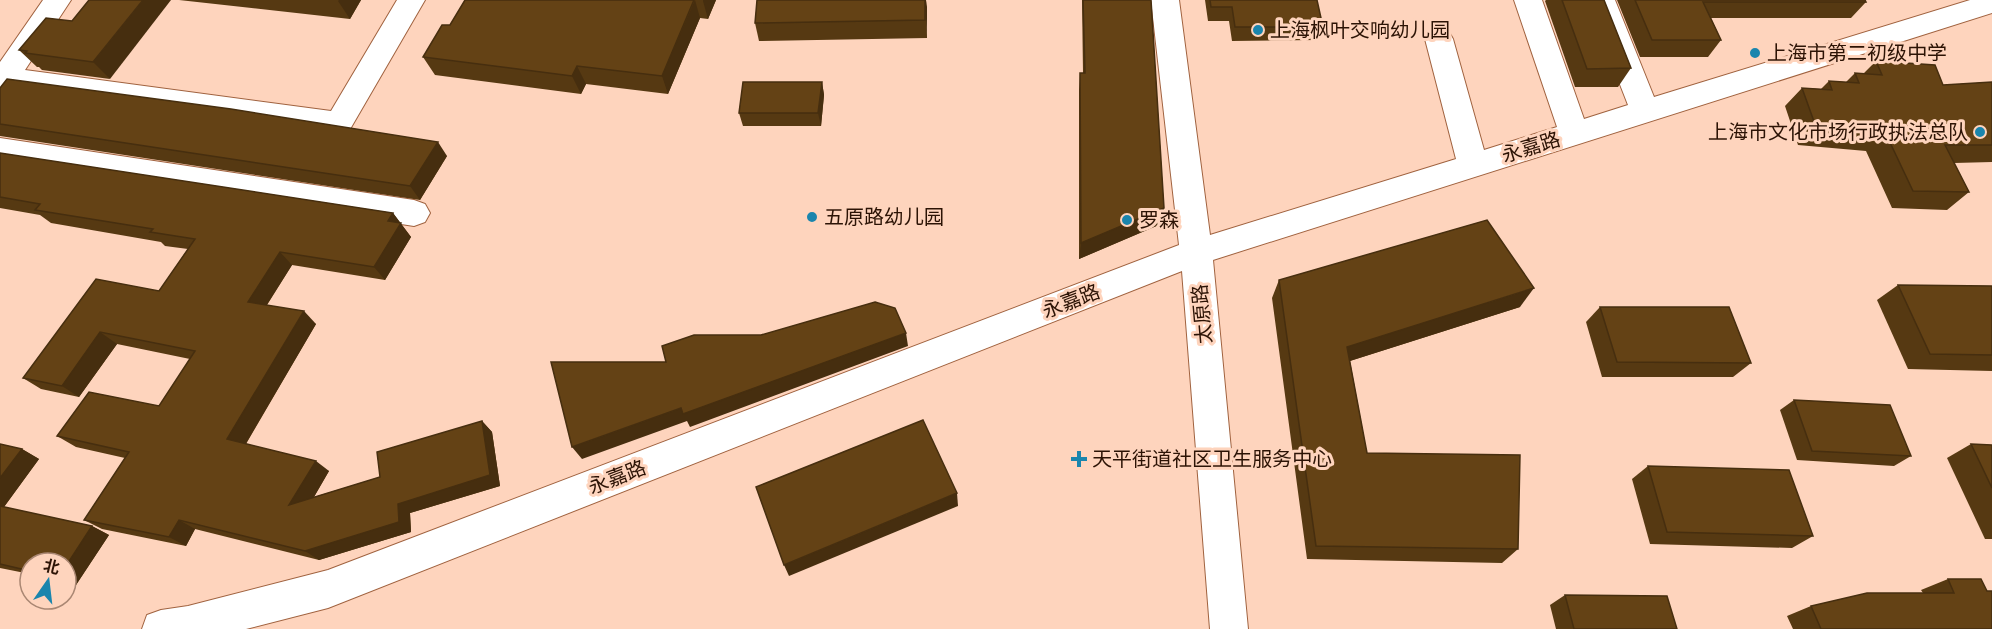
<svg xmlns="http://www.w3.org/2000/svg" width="1992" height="629" font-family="'Public Sans','Noto Sans SC',sans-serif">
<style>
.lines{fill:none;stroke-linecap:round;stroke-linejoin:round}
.minor-casing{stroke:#a0623f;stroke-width:2}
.minor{fill:#fff;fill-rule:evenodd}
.wall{fill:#563912}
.shaded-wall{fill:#462e0f}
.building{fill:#644215;stroke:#462e0f;stroke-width:1.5}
.poi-dot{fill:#1a85ad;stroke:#fed4bd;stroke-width:2}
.labels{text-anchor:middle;stroke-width:6;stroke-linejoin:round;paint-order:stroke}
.poi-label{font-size:20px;fill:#2c1305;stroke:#fed4bd;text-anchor:start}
.street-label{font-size:20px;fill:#2c1305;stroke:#fed4bd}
</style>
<rect width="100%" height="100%" fill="#fed4bd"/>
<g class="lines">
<defs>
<g id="minor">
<polygon points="43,0 71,0 25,70 331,111 397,0 425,0 349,131 339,134 12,90 0,96 0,62"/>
<polygon points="1151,0 1179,0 1210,235 1456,159 1425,39 1429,32 1439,29 1449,32 1453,39 1484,150 1557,127 1514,0 1542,0 1584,119 1628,105 1587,0 1615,0 1654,97 1970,0 1992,0 1992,13 1213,260 1248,629 1210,629 1182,271 328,608 246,629 142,629 147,615 161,610 188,606 328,570 1179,245"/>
<polygon points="0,138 414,200 425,204 430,213 425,222 414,226 0,162"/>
</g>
</defs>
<!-- minor casing -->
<use href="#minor" class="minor-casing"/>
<!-- minor -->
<use href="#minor" class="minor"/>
</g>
<!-- wall -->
<g class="wall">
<polygon points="179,0 361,0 350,19"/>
<polygon points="465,0 716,0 708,19 700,18 668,94 586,84 581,94 435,75 423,57 450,25"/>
<polygon points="757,0 926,0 927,38 759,41 755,23"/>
<polygon points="1082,0 1151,0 1164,208 1161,224 1079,259 1079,90 1080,73 1083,73"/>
<polygon points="1205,0 1317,0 1323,27 1318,40 1232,41 1229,21 1208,21"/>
<polygon points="1546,0 1604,0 1631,68 1618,87 1575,87 1545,1"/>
<polygon points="1617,0 1865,0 1866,2 1851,18 1711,18 1721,40 1708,57 1640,57"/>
<polygon points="72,21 110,79 42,70 39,67 37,67 19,50"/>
<polygon points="1876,61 1943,85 1992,82 1992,162 1954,163 1969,192 1947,210 1892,208 1866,151 1798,145 1785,106 1802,88 1821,89 1829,81 1846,82 1855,73 1864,73"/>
<polygon points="822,82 824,95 821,126 743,126 739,113"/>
<polygon points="0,88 447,156 420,200 0,136"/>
<polygon points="0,153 393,213 411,237 385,280 292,265 267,305 316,324 246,444 329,471 314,497 380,477 482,421 492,432 500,486 410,513 411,532 319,560 195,529 186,546 102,529 84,520 125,458 76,447 57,436 159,406 190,359 117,344 79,397 41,389 23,378 159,291 188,249 165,246 161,242 51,223 40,215 0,208"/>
<polygon points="1279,280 1520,307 1350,361 1367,453 1518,549 1502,563 1307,559 1272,298"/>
<polygon points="1898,285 1992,286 1992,371 1908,369 1877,300"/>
<polygon points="1600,307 1751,363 1733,377 1602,377 1586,322"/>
<polygon points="1794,400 1911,456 1894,466 1797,460 1780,410"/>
<polygon points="0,444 22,449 39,459 4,507 92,526 109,535 76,585 66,582 66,563 30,563 30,574 0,568"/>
<polygon points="1971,444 1992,445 1992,539 1985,539 1947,458"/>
<polygon points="1648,466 1813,536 1792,548 1650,544 1632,479"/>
<polygon points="1948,579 1992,629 1793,629 1787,616 1811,606 1923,593 1921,590"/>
<polygon points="1565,595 1677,629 1556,629 1550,605"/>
</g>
<!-- shaded-wall -->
<g class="shaded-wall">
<polygon points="143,0 171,0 110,79 93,62"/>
<polygon points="339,0 361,0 350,19 338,1"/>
<polygon points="695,0 700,18 668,94 662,76"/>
<polygon points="703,0 716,0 708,19 703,1"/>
<polygon points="925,0 926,0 927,7 927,38"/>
<polygon points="577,66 586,84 581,94 572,76"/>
<polygon points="822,82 824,95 821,126 818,113"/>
<polygon points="438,142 447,156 420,200 410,186"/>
<polygon points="1164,208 1161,224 1079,259 1081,243"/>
<polygon points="393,213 411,237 385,280 374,267 388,221"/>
<polygon points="280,252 292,265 261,314 248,302"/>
<polygon points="1534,288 1520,307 1337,365 1347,347"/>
<polygon points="304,311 316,324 242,450 227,439"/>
<polygon points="100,332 117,344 79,397 62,386"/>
<polygon points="906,333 908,346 690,427 687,421 582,459 572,447 681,408"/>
<polygon points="482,421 492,432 500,486 410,513 411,532 319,560 305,551 398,504"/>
<polygon points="22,449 39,459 1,511 0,511 0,478"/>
<polygon points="316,461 329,471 304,514 289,505"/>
<polygon points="957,493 958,506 789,576 784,565"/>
<polygon points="179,520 195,529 186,546 169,537"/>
<polygon points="92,526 109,535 76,585 66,580 66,566"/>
</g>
<!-- building -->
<g class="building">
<polygon points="89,0 143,0 93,62 25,53 27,51 19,50 46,18 72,21"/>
<polygon points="465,0 694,0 662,76 577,66 572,76 423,57 442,25 450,25"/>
<polygon points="757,0 925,0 925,20 755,23"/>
<polygon points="1083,0 1151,0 1164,208 1081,243 1080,73 1085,73"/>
<polygon points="1210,0 1317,0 1323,27 1235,27 1232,7 1211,7"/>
<polygon points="1562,0 1604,0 1631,68 1587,69"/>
<polygon points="1635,0 1865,0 1866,2 1703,2 1721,40 1652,40"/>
<polygon points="1876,61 1935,65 1943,85 1992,82 1992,145 1945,145 1969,192 1913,191 1885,132 1816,127 1802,88 1832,90 1829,81 1859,83 1855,73 1882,75"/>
<polygon points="7,79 231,109 438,142 410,186 0,124 0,88"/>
<polygon points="743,82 822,82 818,113 739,113"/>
<polygon points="0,153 393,213 388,221 401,223 374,267 280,252 248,302 304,311 227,439 316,461 289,505 380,477 377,452 482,421 490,475 398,504 399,522 305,551 179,520 169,537 84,520 129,452 57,436 89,392 159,406 195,351 100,332 62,386 23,378 96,279 159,291 195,239 150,232 153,229 35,210 40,204 0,197"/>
<polygon points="1487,220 1534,288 1347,347 1367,453 1520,455 1518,549 1316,546 1279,280"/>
<polygon points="1898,285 1992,286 1992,355 1930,354"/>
<polygon points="875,302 895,308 906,333 683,414 681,408 572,447 551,362 666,362 662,346 694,335 761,335"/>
<polygon points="1600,307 1729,307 1751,363 1617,362"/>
<polygon points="1794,400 1890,405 1911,456 1812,451"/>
<polygon points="923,420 957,493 784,565 756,487"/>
<polygon points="0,444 22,449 0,478"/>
<polygon points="1971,444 1992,445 1992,488"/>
<polygon points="1648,466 1789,470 1813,536 1667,532"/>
<polygon points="0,506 92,526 66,566 66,563 30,563 30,571 0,564"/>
<polygon points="1948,579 1981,579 1987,591 1992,591 1992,629 1821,629 1811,606 1867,593 1954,593"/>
<polygon points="1565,595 1667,596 1677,629 1574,629"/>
</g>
<!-- markers -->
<g class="poi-dot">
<circle cx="1258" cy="30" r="6"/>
<circle cx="1755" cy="53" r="6"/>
<circle cx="1980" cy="132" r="6"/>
<circle cx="812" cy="217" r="6"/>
<circle cx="1127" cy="220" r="6"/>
<path d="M1076 450h6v6h6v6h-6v6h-6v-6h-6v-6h6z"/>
</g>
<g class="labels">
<!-- poi labels -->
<g class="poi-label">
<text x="1270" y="37">上海枫叶交响幼儿园</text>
<text x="1767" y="60">上海市第二初级中学</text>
<text x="1968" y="139" text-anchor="end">上海市文化市场行政执法总队</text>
<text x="824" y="224">五原路幼儿园</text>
<text x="1139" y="227">罗森</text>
<text x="1092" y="466">天平街道社区卫生服务中心</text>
</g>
<!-- street labels -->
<g class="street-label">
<text transform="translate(1531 147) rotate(-17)" y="7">永嘉路</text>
<text transform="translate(1071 301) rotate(-21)" y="7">永嘉路</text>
<text transform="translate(1202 314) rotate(-95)" y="7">太原路</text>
<text transform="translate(617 477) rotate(-21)" y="7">永嘉路</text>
</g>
</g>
<!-- north arrow -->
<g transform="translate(48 581) rotate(14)"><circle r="28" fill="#fed4bd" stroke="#aa8773" stroke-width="1.5"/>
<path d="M0-4.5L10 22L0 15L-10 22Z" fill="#1a85ad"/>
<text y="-9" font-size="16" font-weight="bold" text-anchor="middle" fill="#2c1305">北</text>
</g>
</svg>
